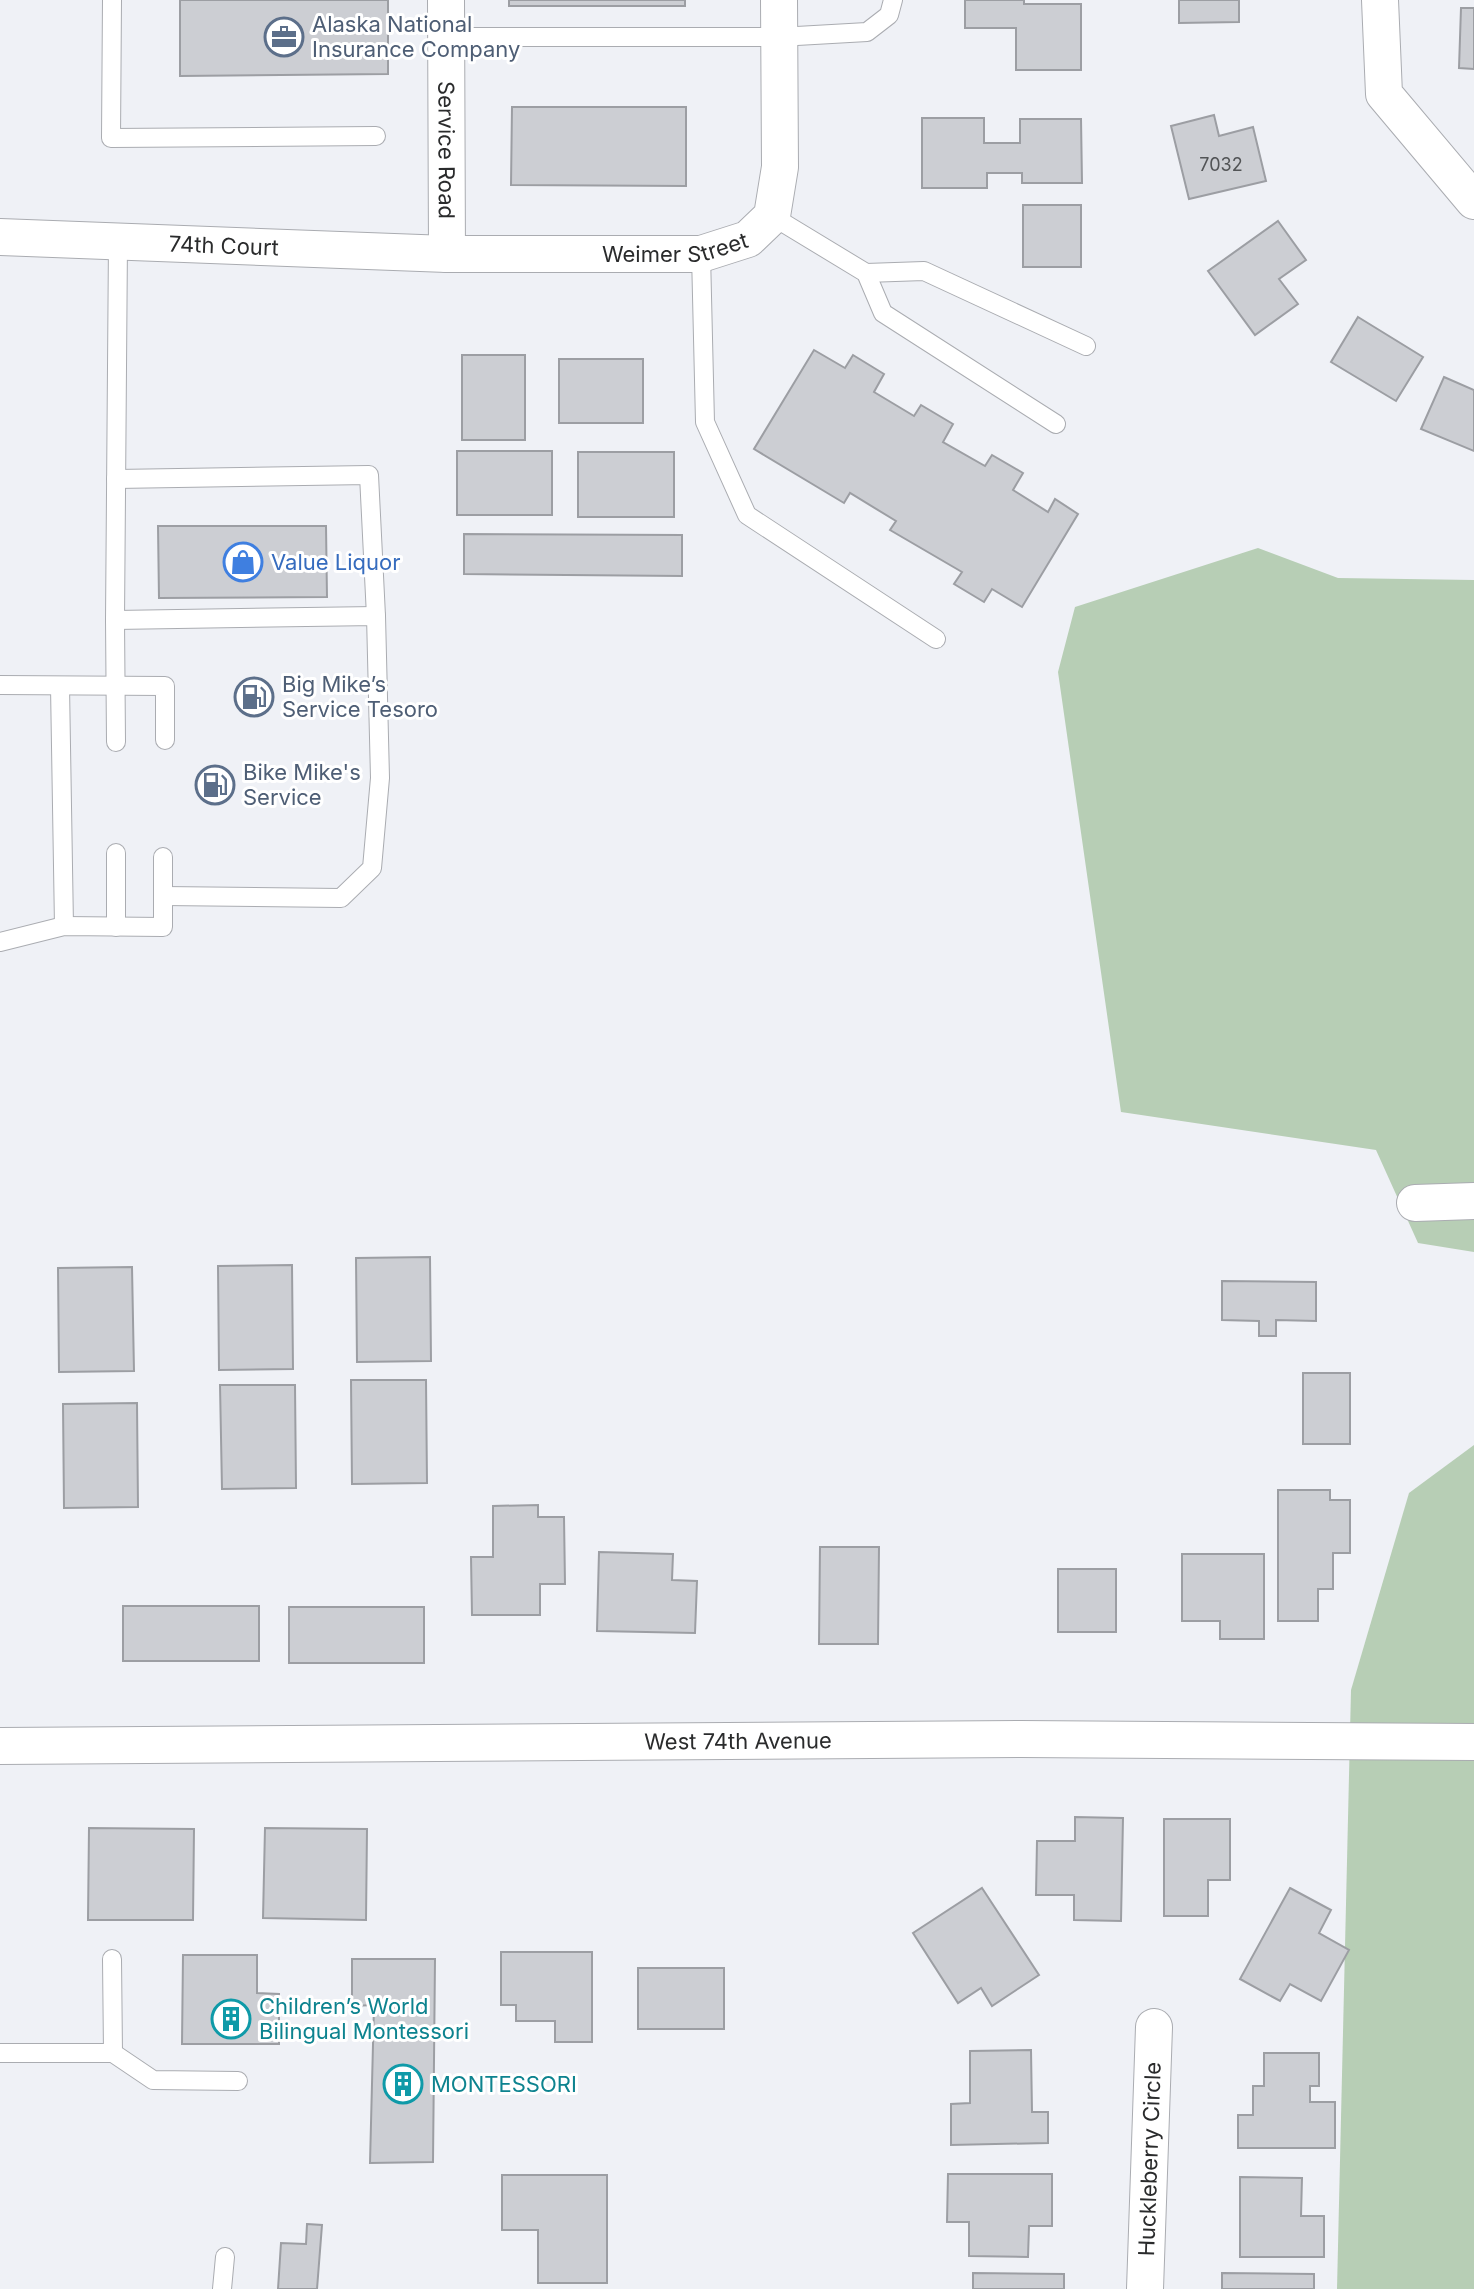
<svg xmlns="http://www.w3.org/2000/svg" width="1474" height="2289" font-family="Inter,sans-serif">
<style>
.green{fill:#b7ceb5}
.building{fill:#ccced3;stroke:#9c9ea3;stroke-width:2}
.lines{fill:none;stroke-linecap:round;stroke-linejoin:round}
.lane-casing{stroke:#aaacb1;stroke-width:20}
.street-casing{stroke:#aaacb1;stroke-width:38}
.lane{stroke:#fff;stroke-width:18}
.street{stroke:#fff;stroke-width:36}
.labels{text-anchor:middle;stroke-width:6;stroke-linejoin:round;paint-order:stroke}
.number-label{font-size:18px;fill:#525456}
.service-label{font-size:22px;fill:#4e5e75;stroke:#fff;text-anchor:start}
.street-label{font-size:22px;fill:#2a2b2c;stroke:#fff}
.shop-label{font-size:22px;fill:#366cbe;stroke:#fff;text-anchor:start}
.culture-label{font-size:22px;fill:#0d838f;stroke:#fff;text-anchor:start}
</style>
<rect width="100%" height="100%" fill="#eff1f6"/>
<!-- green -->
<g class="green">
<polygon points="1258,548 1338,578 1474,580 1474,1252 1418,1243 1376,1150 1121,1112 1058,672 1075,607"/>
<polygon points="1474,1445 1474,2289 1337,2289 1351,1690 1409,1493"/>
</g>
<!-- building -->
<g class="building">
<polygon points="180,0 388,0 388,74 180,76"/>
<rect x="509" y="0" width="176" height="6"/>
<polygon points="965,0 1024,0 1024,4 1081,4 1081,70 1016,70 1016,28 965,28"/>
<polygon points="1179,0 1239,0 1239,22 1179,23"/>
<polygon points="1461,8 1474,8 1474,69 1459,68"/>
<polygon points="512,107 686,107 686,186 511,185"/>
<polygon points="1214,115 1219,136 1253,127 1266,181 1189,199 1171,126"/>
<polygon points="922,118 984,118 984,143 1020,143 1020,119 1081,119 1082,183 1022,183 1022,173 987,173 987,188 922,188"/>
<rect x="1023" y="205" width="58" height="62"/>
<polygon points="1278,221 1306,260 1279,279 1298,304 1255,335 1208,271"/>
<polygon points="1358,317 1423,357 1396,401 1331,362"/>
<polygon points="814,350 845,368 853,355 884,374 874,392 914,416 921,405 953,424 943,442 985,466 992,455 1023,473 1013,490 1048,512 1055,499 1078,514 1022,607 992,589 984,602 954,584 962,572 890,530 896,521 850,493 844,503 754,449"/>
<rect x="462" y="355" width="63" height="85"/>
<rect x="559" y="359" width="84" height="64"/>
<polygon points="1444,377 1474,390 1474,451 1421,429"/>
<rect x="457" y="451" width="95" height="64"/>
<rect x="578" y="452" width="96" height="65"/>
<polygon points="158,526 326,526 327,597 159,598"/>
<polygon points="464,534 682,535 682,576 464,574"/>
<polygon points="430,1257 431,1361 357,1362 356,1258"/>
<polygon points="292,1265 293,1369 219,1370 218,1266"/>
<polygon points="132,1267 134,1371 59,1372 58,1268"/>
<polygon points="1222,1281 1316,1282 1316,1321 1276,1320 1276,1336 1259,1336 1259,1321 1222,1320"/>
<rect x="1303" y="1373" width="47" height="71"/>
<polygon points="351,1380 426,1380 427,1483 352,1484"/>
<polygon points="220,1385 295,1385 296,1488 222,1489"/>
<polygon points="137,1403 138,1507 64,1508 63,1404"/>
<polygon points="1278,1490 1330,1490 1330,1500 1350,1500 1350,1553 1333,1553 1333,1589 1318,1589 1318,1621 1278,1621"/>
<polygon points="538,1505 538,1517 564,1517 565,1584 540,1584 540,1615 472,1615 471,1557 493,1557 493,1506"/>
<polygon points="820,1547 879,1547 878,1644 819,1644"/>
<polygon points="599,1552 673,1554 672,1580 697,1581 695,1633 597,1631"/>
<polygon points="1182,1554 1264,1554 1264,1639 1220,1639 1220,1621 1182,1621"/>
<rect x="1058" y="1569" width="58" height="63"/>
<rect x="123" y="1606" width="136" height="55"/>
<rect x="289" y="1607" width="135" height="56"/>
<polygon points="1075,1817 1123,1818 1121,1921 1074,1920 1074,1895 1036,1895 1037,1841 1075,1841"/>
<polygon points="1164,1819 1230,1819 1230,1880 1208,1880 1208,1916 1164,1916"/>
<polygon points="89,1828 194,1829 193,1920 88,1920"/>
<polygon points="265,1828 367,1829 366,1920 263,1918"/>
<polygon points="982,1888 1039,1975 992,2006 981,1988 958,2003 913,1933"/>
<polygon points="1290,1888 1331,1910 1319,1933 1349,1950 1321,2001 1290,1984 1280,2001 1240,1979"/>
<polygon points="501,1952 592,1952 592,2042 555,2042 555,2021 516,2021 516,2005 501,2005"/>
<polygon points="183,1955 257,1955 257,1993 279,1994 279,2044 182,2044"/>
<polygon points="352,1959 435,1959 433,2162 370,2163 374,2005 352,2006"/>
<rect x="638" y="1968" width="86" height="61"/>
<polygon points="1031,2050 1032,2112 1048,2112 1048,2143 951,2145 951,2104 970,2103 970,2051"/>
<polygon points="1264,2053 1319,2053 1319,2086 1310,2086 1310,2102 1335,2102 1335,2148 1238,2148 1238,2115 1253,2115 1253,2086 1264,2086"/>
<polygon points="948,2174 1052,2174 1052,2226 1029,2226 1028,2257 969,2256 969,2222 947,2222"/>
<polygon points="502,2175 607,2175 607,2283 538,2283 538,2230 502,2230"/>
<polygon points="1240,2177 1302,2178 1301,2216 1324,2216 1324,2257 1240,2257"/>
<polygon points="307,2224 322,2225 317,2289 278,2289 281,2243 306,2244"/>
<polygon points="973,2273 1064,2274 1064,2289 973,2289"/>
<polygon points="1222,2273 1314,2274 1314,2289 1222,2289"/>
</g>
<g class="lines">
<defs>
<g id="lane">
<polyline points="112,0 111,138 376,136"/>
<polyline points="446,37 779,37 867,32 889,15 893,0"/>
<polyline points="772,216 866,273 883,313 1056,424"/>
<polyline points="701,254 705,422 747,515 936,639"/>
<polyline points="866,273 924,271 1086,346"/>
<polyline points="116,479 369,475 376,616"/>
<polyline points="115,620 376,616 380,778 372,868 341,898 163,896"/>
<polyline points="0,685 165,686 165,740"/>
<polyline points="60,686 64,926"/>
<polyline points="116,742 115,620 118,241"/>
<polyline points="116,853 116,927"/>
<polyline points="0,942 64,926 163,927 163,857"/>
<polyline points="0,2053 113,2053 112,1959"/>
<polyline points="113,2053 153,2080 238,2081"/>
<polyline points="222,2289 225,2257"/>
</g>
<g id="street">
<path id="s1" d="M446,0L447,254"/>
<polyline points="1380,0 1384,94 1474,201"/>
<path id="s2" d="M0,237L447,254H701L748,239L772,216L780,167L779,0"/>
<polyline points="1415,1203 1474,1201"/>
<path id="s3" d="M0,1746L1021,1739L1474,1742"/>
<path id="s4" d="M1145,2289L1154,2027"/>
</g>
</defs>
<!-- lane casing -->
<use href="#lane" class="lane-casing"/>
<!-- street casing -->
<use href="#street" class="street-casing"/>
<!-- lane -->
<use href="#lane" class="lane"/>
<!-- street -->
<use href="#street" class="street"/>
</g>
<!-- icons -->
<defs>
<symbol id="office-ring" viewBox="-11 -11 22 22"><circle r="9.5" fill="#fff" stroke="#5c6f8a" stroke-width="1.5"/><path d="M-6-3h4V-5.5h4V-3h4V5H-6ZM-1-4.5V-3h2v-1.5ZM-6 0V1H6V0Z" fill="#5c6f8a"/></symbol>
<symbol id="shop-ring" viewBox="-11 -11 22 22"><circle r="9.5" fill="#fff" stroke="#3f7fe0" stroke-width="1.5"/><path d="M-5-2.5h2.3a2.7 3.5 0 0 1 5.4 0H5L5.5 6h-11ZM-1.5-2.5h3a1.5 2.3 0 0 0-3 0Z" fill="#3f7fe0"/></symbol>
<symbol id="fuel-ring" viewBox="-11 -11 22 22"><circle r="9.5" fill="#fff" stroke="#5c6f8a" stroke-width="1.5"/><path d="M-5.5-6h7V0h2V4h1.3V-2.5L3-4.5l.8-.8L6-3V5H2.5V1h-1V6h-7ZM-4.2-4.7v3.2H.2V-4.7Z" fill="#5c6f8a"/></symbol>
<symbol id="building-ring" viewBox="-11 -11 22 22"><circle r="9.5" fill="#fff" stroke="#0f9aa8" stroke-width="1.5"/><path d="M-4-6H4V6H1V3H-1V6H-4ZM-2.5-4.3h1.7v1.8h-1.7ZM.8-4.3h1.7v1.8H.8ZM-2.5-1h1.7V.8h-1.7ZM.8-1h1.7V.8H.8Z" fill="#0f9aa8"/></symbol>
</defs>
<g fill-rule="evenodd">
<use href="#office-ring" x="262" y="15" width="44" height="44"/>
<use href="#shop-ring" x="221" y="540" width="44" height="44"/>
<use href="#fuel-ring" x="232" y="675" width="44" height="44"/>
<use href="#fuel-ring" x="193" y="763" width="44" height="44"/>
<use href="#building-ring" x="209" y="1997" width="44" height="44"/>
<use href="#building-ring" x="381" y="2062" width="44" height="44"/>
</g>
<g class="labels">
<!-- number labels -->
<g class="number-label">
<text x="1221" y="171">7032</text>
</g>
<!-- service labels -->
<g class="service-label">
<text x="312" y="32">Alaska National<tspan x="312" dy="25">Insurance Company</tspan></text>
<text x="282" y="692">Big Mike’s<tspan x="282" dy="25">Service Tesoro</tspan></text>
<text x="243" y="780">Bike Mike's<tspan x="243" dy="25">Service</tspan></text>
</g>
<!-- street labels -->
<g class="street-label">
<text dy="8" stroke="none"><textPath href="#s1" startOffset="150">Service Road</textPath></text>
<text dy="8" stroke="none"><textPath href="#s2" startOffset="676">Weimer Street</textPath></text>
<text dy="8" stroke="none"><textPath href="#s2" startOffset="224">74th Court</textPath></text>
<text dy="8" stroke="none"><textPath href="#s3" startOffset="738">West 74th Avenue</textPath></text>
<text dy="8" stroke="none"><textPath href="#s4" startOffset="130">Huckleberry Circle</textPath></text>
</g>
<!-- shop labels -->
<g class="shop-label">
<text x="271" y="570">Value Liquor</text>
</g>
<!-- culture labels -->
<g class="culture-label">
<text x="259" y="2014">Children’s World<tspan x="259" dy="25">Bilingual Montessori</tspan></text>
<text x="431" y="2092">MONTESSORI</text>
</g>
</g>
</svg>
